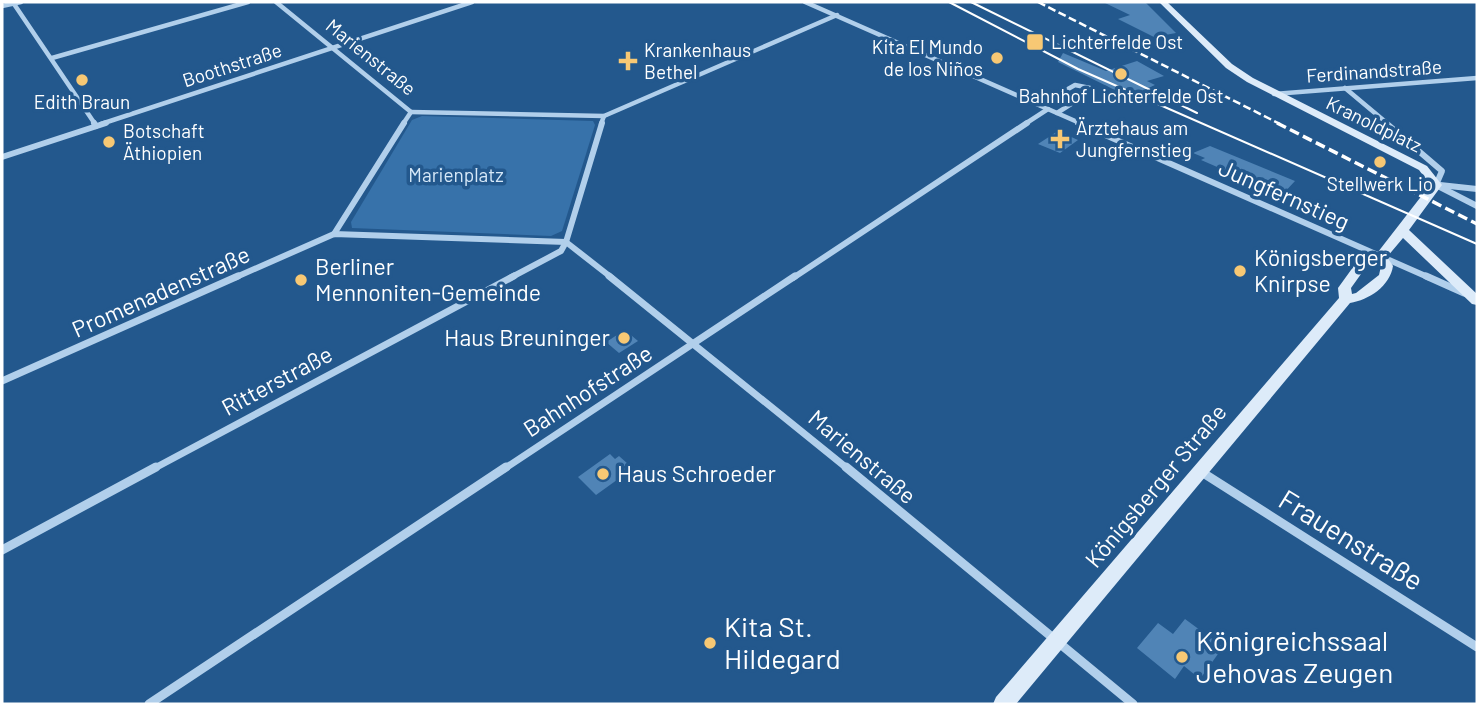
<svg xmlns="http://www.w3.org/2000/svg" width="1479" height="706" font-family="Barlow,sans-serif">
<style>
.green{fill:#3772aa}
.building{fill:#5084b6}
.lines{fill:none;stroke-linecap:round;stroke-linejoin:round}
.street-far3{stroke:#b1cfeb;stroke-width:4.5}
.street-far2{stroke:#b1cfeb;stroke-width:6}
.street-far1{stroke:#b1cfeb;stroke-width:7}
.street{stroke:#b1cfeb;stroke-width:9}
.secondary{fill:#ddebf9;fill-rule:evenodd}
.tram{stroke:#fff;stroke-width:2}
.rail-far1{stroke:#fff;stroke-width:2.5;stroke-dasharray:8 3.5;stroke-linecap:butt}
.rail{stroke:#fff;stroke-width:3.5;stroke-dasharray:10 4.5;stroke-linecap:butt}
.poi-dot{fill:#f7c874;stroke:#23588d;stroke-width:2.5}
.labels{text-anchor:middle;stroke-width:7;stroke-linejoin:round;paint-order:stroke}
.far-poi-label{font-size:19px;fill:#fff;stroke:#23588d;text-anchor:start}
.far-street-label{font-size:19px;fill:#fff;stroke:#23588d}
.far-park-label{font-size:19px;fill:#d6e8f8;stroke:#23588d}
.street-label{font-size:23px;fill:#fff;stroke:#23588d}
.poi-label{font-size:23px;fill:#fff;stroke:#23588d;text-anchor:start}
.near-street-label{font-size:28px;fill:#fff;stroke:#23588d}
.near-poi-label{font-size:28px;fill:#fff;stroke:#23588d;text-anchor:start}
</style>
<rect width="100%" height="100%" fill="#23588d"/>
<!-- green -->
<polygon class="green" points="422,116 593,121 595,125 562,231 551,236 352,228 351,222 412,120"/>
<!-- building -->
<g class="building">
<polygon points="1103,2 1145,2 1176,33 1154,37 1118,19 1130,15"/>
<polygon points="1063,53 1106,71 1137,61 1164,76 1147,81 1155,85 1129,97 1058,62"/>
<polygon points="1058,131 1078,140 1060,153 1038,144"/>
<polygon points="1210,146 1295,181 1282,195 1201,160 1205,158 1193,153"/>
<polygon points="625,330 638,341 619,353 606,342"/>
<polygon points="610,454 615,459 619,456 628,464 623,467 628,472 596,495 578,477"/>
<polygon points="1185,619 1223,647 1200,679 1184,666 1175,679 1137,648 1158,623 1173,634"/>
</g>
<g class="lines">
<!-- street-far3 -->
<g class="street-far3">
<polyline points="276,2 411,112"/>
<polyline points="805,2 1082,124"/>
<polyline points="14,4 95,124"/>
<polyline points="2,6 21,2"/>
<polyline points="52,58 248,2"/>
<polyline points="1345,88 1388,124"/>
<polyline points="1274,94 1477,78"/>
<polyline points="1040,105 1075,85 1090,88 1090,92 1057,113"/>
<polyline points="411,112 604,116 837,15"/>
<polyline points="101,124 472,2"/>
<polyline points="403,124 411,112"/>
<polyline points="601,124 604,116"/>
<polyline points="1025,124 1048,109"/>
</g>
<!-- street-far2 -->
<g class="street-far2">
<polyline points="94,123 96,126"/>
<polyline points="1078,123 1430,278"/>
<polyline points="1386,123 1442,171 1436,185"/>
<polyline points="2,157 106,123"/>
<polyline points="1436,185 1477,206"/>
<polyline points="1440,185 1477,189"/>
<polyline points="334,234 404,123"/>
<polyline points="234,278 334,234 566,242 602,123"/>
<polyline points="510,278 561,251 566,242 612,278"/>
<polyline points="793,278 1027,123"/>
</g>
<!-- street-far1 -->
<g class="street-far1">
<polyline points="609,276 848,469"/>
<polyline points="1426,276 1464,293"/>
<polyline points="2,381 238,276"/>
<polyline points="153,469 514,276"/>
<polyline points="504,469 795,276"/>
</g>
<!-- street -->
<g class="street">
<polyline points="846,467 1133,704"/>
<polyline points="1200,471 1477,647"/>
<polyline points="2,550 156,467"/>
<polyline points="149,704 506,467"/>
</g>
<!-- secondary -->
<path class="secondary" d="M1159,2H1167L1232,64L1253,78L1427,166L1442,185L1409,230L1477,294V305L1472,304L1403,238L1387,257L1393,266C1390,286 1369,300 1350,303L1016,704H993L996,697L1339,298L1338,288L1364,252H1378L1430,185L1419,170L1247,82L1226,68ZM1371,260H1377L1381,266L1379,275L1356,293L1352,294L1351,288Z"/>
<!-- tram -->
<g class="tram">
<polyline points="949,2 1078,69 1477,244"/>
<polyline points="971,2 1197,113"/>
</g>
<!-- rail-far1 -->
<polyline class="rail-far1" points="1038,2 1280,124"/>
<!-- rail -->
<polyline class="rail" points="1277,123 1477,224"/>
</g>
<!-- markers -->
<g class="poi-dot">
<rect x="1026" y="33" width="18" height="18" rx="3.5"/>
<circle cx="997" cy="58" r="7"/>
<path d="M624.5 50.5h7v7h7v7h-7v7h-7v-7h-7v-7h7z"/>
<circle cx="1121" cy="74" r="7"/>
<circle cx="82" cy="80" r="7"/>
<path d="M1056.5 128.5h7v7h7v7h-7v7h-7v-7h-7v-7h7z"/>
<circle cx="109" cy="142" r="7"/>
<circle cx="1380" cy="162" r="7"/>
<circle cx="1240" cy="271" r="7"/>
<circle cx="301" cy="280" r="7"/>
<circle cx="624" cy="338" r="7"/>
<circle cx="603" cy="474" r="7"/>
<circle cx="710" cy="643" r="7"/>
<circle cx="1182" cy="657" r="7"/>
</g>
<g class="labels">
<!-- far-poi labels -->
<g class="far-poi-label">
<text x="1051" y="49">Lichterfelde Ost</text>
<text x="983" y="54" text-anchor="end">Kita El Mundo<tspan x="983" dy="22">de los Niños</tspan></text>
<text x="644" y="57">Krankenhaus<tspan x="644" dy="22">Bethel</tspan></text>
<text x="1121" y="103" text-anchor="middle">Bahnhof Lichterfelde Ost</text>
<text x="82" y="109" text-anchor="middle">Edith Braun</text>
<text x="1076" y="135">Ärztehaus am<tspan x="1076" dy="22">Jungfernstieg</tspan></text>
<text x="123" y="138">Botschaft<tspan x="123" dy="22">Äthiopien</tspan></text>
<text x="1380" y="191" text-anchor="middle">Stellwerk Lio</text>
</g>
<!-- far-street labels -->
<g class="far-street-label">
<text transform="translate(371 57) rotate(39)" y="7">Marienstraße</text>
<text transform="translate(232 65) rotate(-18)" y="7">Boothstraße</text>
<text transform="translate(1374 71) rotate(-4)" y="7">Ferdinandstraße</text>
<text transform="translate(1374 124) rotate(26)" y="7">Kranoldplatz</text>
</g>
<!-- far-park labels -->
<g class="far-park-label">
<text x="456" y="182">Marienplatz</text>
</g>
<!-- street labels -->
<g class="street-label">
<text transform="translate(1284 195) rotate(24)" y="8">Jungfernstieg</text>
<text transform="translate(161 292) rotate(-24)" y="8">Promenadenstraße</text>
<text transform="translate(277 381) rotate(-28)" y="8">Ritterstraße</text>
<text transform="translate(588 391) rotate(-33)" y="8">Bahnhofstraße</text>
<text transform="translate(862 457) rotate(40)" y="8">Marienstraße</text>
<text transform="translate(1156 486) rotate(-50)" y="8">Königsberger Straße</text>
</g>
<!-- poi labels -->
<g class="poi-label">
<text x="1254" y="266">Königsberger<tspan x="1254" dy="26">Knirpse</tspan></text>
<text x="315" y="275">Berliner<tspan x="315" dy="26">Mennoniten-Gemeinde</tspan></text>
<text x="610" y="346" text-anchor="end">Haus Breuninger</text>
<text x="617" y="482">Haus Schroeder</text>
</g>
<!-- near-street labels -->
<g class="near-street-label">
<text transform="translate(1351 540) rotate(32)" y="10">Frauenstraße</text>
</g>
<!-- near-poi labels -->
<g class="near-poi-label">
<text x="724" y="637">Kita St.<tspan x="724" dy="32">Hildegard</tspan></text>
<text x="1196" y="651">Königreichssaal<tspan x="1196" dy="32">Jehovas Zeugen</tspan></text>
</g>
</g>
<!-- border -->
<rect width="1479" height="706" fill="none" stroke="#ffffff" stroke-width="7"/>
</svg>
